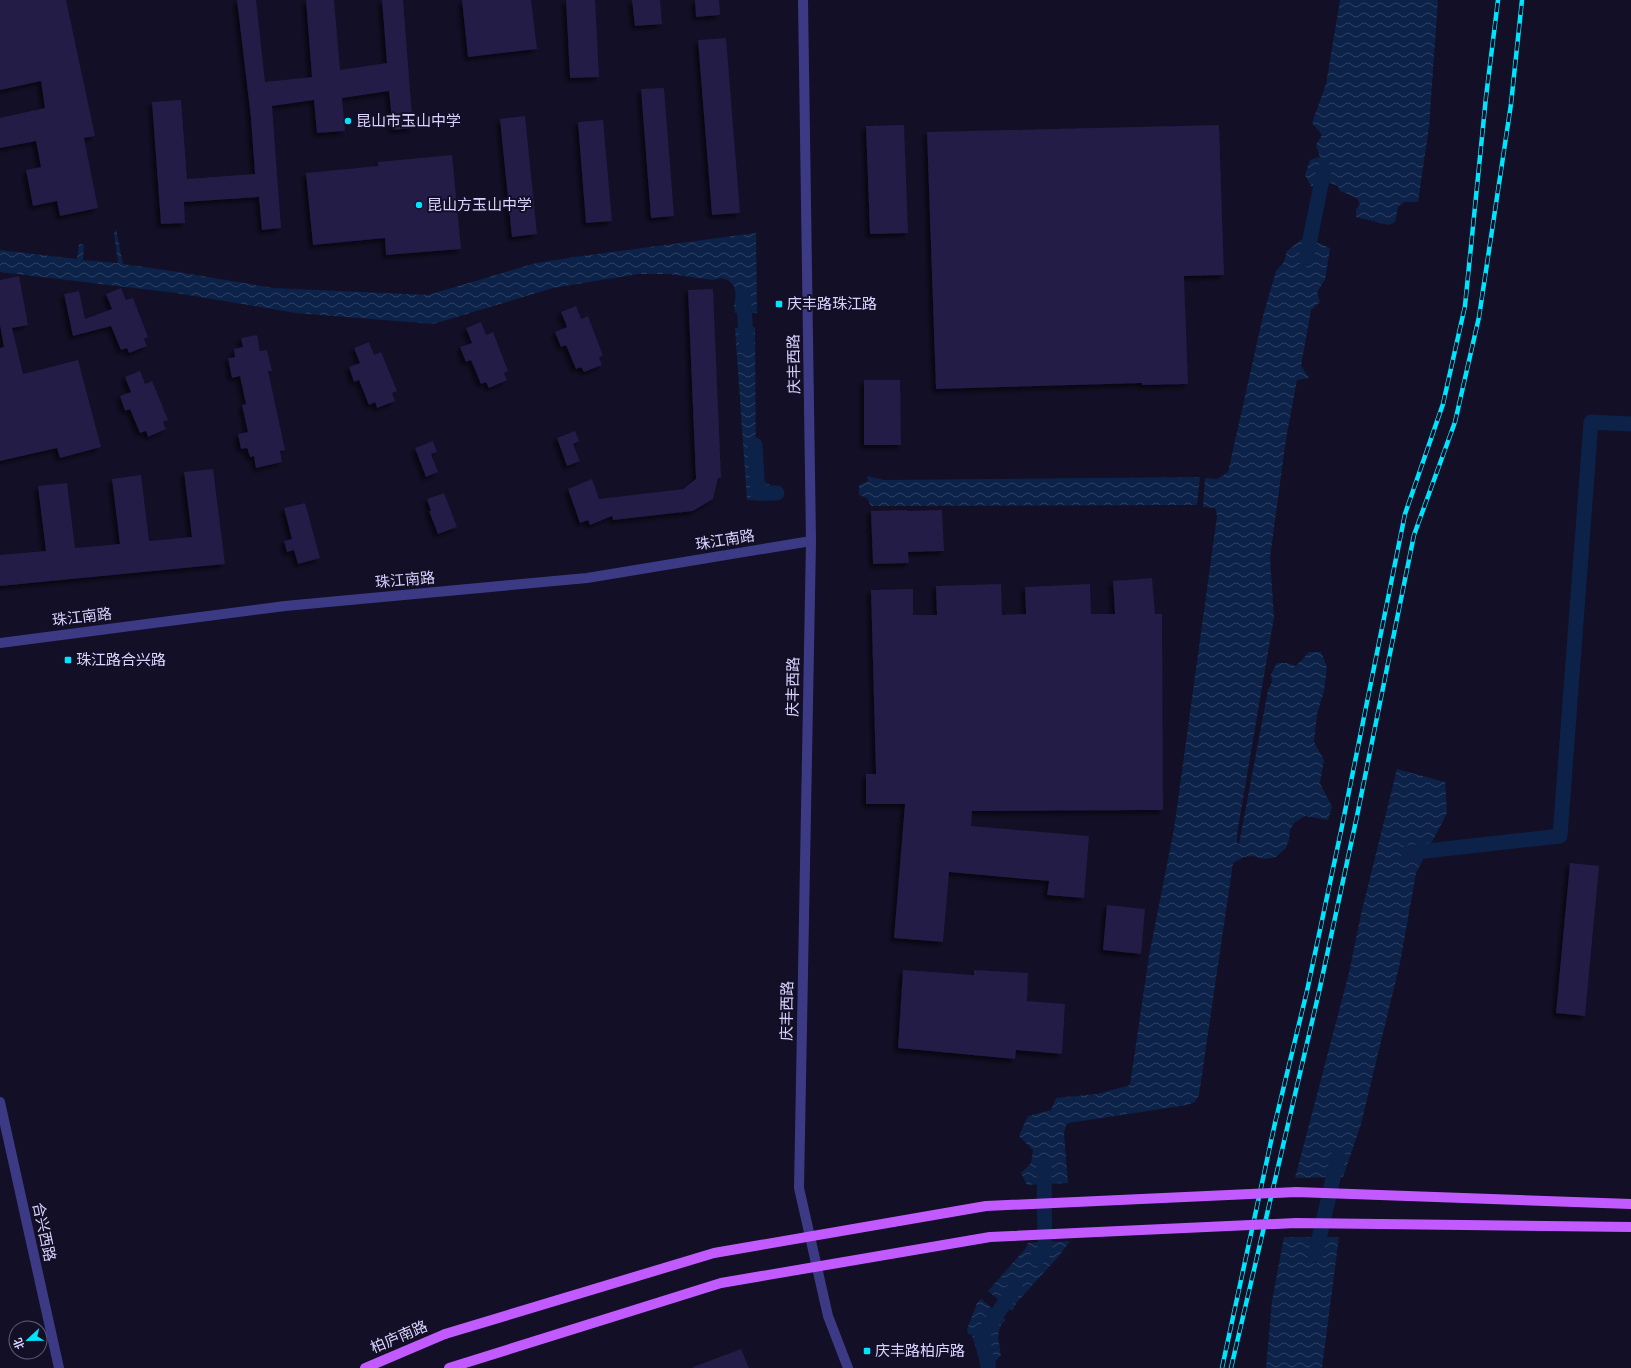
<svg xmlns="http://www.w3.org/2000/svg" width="1631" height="1368" font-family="Signika,'Noto Sans SC',sans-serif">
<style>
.water{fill:url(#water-waves)}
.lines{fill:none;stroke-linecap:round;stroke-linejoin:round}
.canal{stroke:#0c2248;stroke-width:15}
.building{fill:#241b47;filter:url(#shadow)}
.tertiary{stroke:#3d3a85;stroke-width:10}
.primary{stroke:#c25bff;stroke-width:10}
.rail-casing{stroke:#00e5ff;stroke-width:4.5}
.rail{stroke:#130f26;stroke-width:3;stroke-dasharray:9;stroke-linecap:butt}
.primary-bridge{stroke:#c25bff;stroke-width:10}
.poi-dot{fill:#00e5ff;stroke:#130f26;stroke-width:1.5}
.labels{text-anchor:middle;stroke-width:4;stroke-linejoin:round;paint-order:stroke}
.poi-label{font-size:15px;fill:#d9d4ff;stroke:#130f26;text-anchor:start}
.street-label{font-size:15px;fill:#d9d4ff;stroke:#130f26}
</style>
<defs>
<pattern id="water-waves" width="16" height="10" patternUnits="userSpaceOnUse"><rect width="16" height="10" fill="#0c2248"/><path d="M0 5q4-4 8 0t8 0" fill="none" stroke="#2f4163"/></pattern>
<filter id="shadow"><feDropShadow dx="-3.5" dy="3.5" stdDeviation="2" flood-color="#0009"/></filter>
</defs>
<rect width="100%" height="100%" fill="#130f26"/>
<!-- water -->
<g class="water">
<polygon points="1340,0 1438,0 1429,127 1418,202 1404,202 1398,207 1395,222 1389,225 1356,217 1356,209 1360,205 1357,198 1340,191 1338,186 1322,180 1319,191 1311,186 1305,175 1310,160 1320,157 1316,145 1322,135 1312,123 1326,84"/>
<polygon points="116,229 123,264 172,271 274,288 428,295 536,263 574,257 756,233 757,313 735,313 734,306 736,294 734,286 728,280 721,278 713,280 669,274 638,274 553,288 433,324 296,313 176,293 0,272 0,250 77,259 79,244 84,244 83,260 118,263 114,233"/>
<polygon points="1305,237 1330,248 1325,280 1317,292 1320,302 1311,310 1301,366 1309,378 1297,380 1286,439 1270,558 1274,617 1237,834 1237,843 1239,844 1268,690 1272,682 1271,674 1277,663 1287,663 1296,666 1309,652 1321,652 1327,667 1324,691 1317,714 1314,742 1324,760 1320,783 1332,807 1328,820 1305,816 1294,823 1290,830 1289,840 1286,848 1276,857 1265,859 1252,856 1244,857 1233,863 1199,1095 1195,1102 1187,1105 1069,1123 1066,1125 1064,1133 1068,1183 1027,1185 1021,1173 1031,1163 1033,1150 1019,1136 1028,1116 1051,1110 1056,1098 1097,1094 1130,1085 1149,956 1174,829 1217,516 1215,508 1203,507 1205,478 1217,479 1228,472 1263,316 1276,271 1284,262 1287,251"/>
<polygon points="755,327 756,476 770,485 768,501 747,500 735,328"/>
<polygon points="867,476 884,480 1200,477 1197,505 871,506 867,498 859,495 859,485 868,481"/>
<polygon points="1397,769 1445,782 1447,813 1416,873 1400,963 1361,1124 1343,1177 1295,1178 1349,973 1361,914"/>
<polygon points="1284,1237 1339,1237 1322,1368 1266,1368 1272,1301"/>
<polygon points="1070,1241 1059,1256 1017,1302 1012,1311 988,1291 1026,1248 1028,1243"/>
<path d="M981,1299L1006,1320C995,1327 999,1343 1001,1355L995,1362L996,1368H982L972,1335L968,1334L967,1329L977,1303Z"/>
</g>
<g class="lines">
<!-- canal -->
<g class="canal">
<polyline points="1306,259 1324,170"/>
<polyline points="743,294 747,347"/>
<polyline points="755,445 758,493 777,493"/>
<polyline points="1408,853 1560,836 1591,422 1631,424"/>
<polyline points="1315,1256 1338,1157"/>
<polyline points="1037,1259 1045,1250 1044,1164"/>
<polyline points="988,1368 982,1336 1015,1288"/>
</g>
</g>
<!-- building -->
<g class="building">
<polygon points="0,0 66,0 95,136 84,138 98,208 60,216 57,201 33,206 26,170 41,167 36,141 0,148 0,118 45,108 41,81 0,90"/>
<polygon points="237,0 256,0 265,82 312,77 306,0 334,0 340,70 387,63 382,0 403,0 413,128 393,130 389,91 342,98 345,131 317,133 314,100 272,106 281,228 262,230 259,197 184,202 185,223 161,224 152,102 181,100 187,179 255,174 251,118"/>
<polygon points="462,0 531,0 537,49 468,57"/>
<polygon points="566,0 595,0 599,77 570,78"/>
<polygon points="632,0 660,0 662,24 635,26"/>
<polygon points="695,0 719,0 720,15 696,17"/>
<polygon points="726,38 740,213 712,215 698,40"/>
<polygon points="664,88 674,216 651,218 641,89"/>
<polygon points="525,116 537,234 512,237 500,119"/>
<polygon points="603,120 612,221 586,223 578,122"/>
<polygon points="904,125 908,233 870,234 866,126"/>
<polygon points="1219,125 1224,275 1184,276 1188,384 1142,385 1142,383 936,389 927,132"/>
<polygon points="452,155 461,249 386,255 385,238 313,245 306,173 378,166 378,162"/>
<polygon points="19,276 28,325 12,328 23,374 78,360 101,447 60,458 57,448 0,461 0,348 4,347 0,325 0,280"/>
<polygon points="121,288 126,300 133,298 148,337 144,339 147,346 129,353 127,348 121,350 111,326 73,336 64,294 79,291 85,319 112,309 106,294"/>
<polygon points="713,289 721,478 718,478 713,499 693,511 613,520 612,516 590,525 588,520 580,523 568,489 592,479 599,499 683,489 696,479 688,290"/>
<polygon points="576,306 581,319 588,316 603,356 599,357 602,365 584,372 581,367 576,369 566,345 561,347 555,332 567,327 561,312"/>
<polygon points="481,322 486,335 493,332 508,371 504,373 507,380 489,388 486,382 481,384 471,360 466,362 460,347 472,343 466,328"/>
<polygon points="257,335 260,351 267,350 272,371 268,371 285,450 280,451 282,462 256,468 254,456 250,457 247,448 241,449 238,434 248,432 242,405 246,404 240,376 232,378 228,358 235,357 234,349 243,347 241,338"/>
<polygon points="369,342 374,355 381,352 397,391 392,393 395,401 377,408 375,402 369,405 359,380 354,382 349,367 360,363 354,348"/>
<polygon points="140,371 145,384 152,381 168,420 163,422 166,429 148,437 146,431 140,433 130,409 125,411 120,396 131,392 125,377"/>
<polygon points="864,380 900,380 901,445 864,445"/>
<polygon points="575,431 579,441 573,444 580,461 567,466 557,438"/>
<polygon points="433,441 437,452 431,454 438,472 426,477 415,448"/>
<polygon points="213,469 225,564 0,586 0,555 46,551 38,486 67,483 75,548 120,544 112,479 141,475 149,541 192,537 184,472"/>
<polygon points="444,493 457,527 438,534 429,511 431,511 427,499"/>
<polygon points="305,503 320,558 298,564 294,550 287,552 284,541 292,539 284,508"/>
<polygon points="907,510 907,511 942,510 944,551 908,552 909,563 873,564 871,511"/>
<polygon points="1152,578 1155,614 1162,614 1163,810 972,811 971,826 1089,836 1084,898 1047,895 1049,881 949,872 943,942 894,938 905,804 866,804 866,774 876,774 871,590 913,589 913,615 937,615 936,586 1001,584 1002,615 1026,614 1025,587 1090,584 1091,614 1115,614 1113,581"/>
<polygon points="1570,863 1599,866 1585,1016 1556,1013"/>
<polygon points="1107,905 1145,909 1141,954 1103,950"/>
<polygon points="903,970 974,975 974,970 1028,973 1027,1001 1065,1004 1062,1054 1016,1050 1015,1059 898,1048"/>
<polygon points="741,1349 749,1368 693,1368 693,1367"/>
</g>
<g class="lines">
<!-- tertiary -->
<g class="tertiary">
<polyline points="803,0 811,541 799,1188 828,1316 848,1368"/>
<polyline points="0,643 285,606 587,578 811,541"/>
<polyline points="0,1102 59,1368"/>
</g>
<!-- primary -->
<polyline class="primary" points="365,1368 445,1334"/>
<defs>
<g id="rail">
<polyline points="1222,1368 1275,1123 1307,991 1341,831 1405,514 1443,404 1465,306 1486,97 1498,0"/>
<polyline points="1231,1368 1319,992 1357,816 1414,535 1455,422 1479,317 1511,104 1522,0"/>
</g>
</defs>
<!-- rail casing -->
<use href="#rail" class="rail-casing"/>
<!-- rail -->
<use href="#rail" class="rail"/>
<!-- primary-bridge -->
<g class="primary-bridge">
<polyline points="445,1334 714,1253 986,1206 1296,1192 1631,1204"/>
<polyline points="449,1368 721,1283 990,1237 1296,1223 1631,1227"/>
</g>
</g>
<!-- markers -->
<g class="poi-dot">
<circle cx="348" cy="121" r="4"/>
<circle cx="419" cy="205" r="4"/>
<rect x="775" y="300" width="8" height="8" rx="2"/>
<rect x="64" y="656" width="8" height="8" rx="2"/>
<rect x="863" y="1347" width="8" height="8" rx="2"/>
</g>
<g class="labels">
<!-- poi labels -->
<g class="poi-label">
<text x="356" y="126">昆山市玉山中学</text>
<text x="427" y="210">昆山方玉山中学</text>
<text x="787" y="309">庆丰路珠江路</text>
<text x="76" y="665">珠江路合兴路</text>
<text x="875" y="1356">庆丰路柏庐路</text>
</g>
<!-- street labels -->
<g class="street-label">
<text transform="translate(794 364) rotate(-91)" y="5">庆丰西路</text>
<text transform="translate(725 540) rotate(-9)" y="5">珠江南路</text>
<text transform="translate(405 580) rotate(-5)" y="5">珠江南路</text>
<text transform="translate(82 617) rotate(-7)" y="5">珠江南路</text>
<text transform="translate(793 687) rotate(-89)" y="5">庆丰西路</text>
<text transform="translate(787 1011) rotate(-89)" y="5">庆丰西路</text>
<text transform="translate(44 1232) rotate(78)" y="5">合兴西路</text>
<text transform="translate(399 1337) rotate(-23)" y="5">柏庐南路</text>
</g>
</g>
<!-- north arrow -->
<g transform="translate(28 1340) rotate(248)"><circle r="19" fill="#130f26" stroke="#625e7d"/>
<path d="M0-3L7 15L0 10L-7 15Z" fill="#00e5ff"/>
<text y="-6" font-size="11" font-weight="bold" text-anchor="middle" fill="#d9d4ff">北</text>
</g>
</svg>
